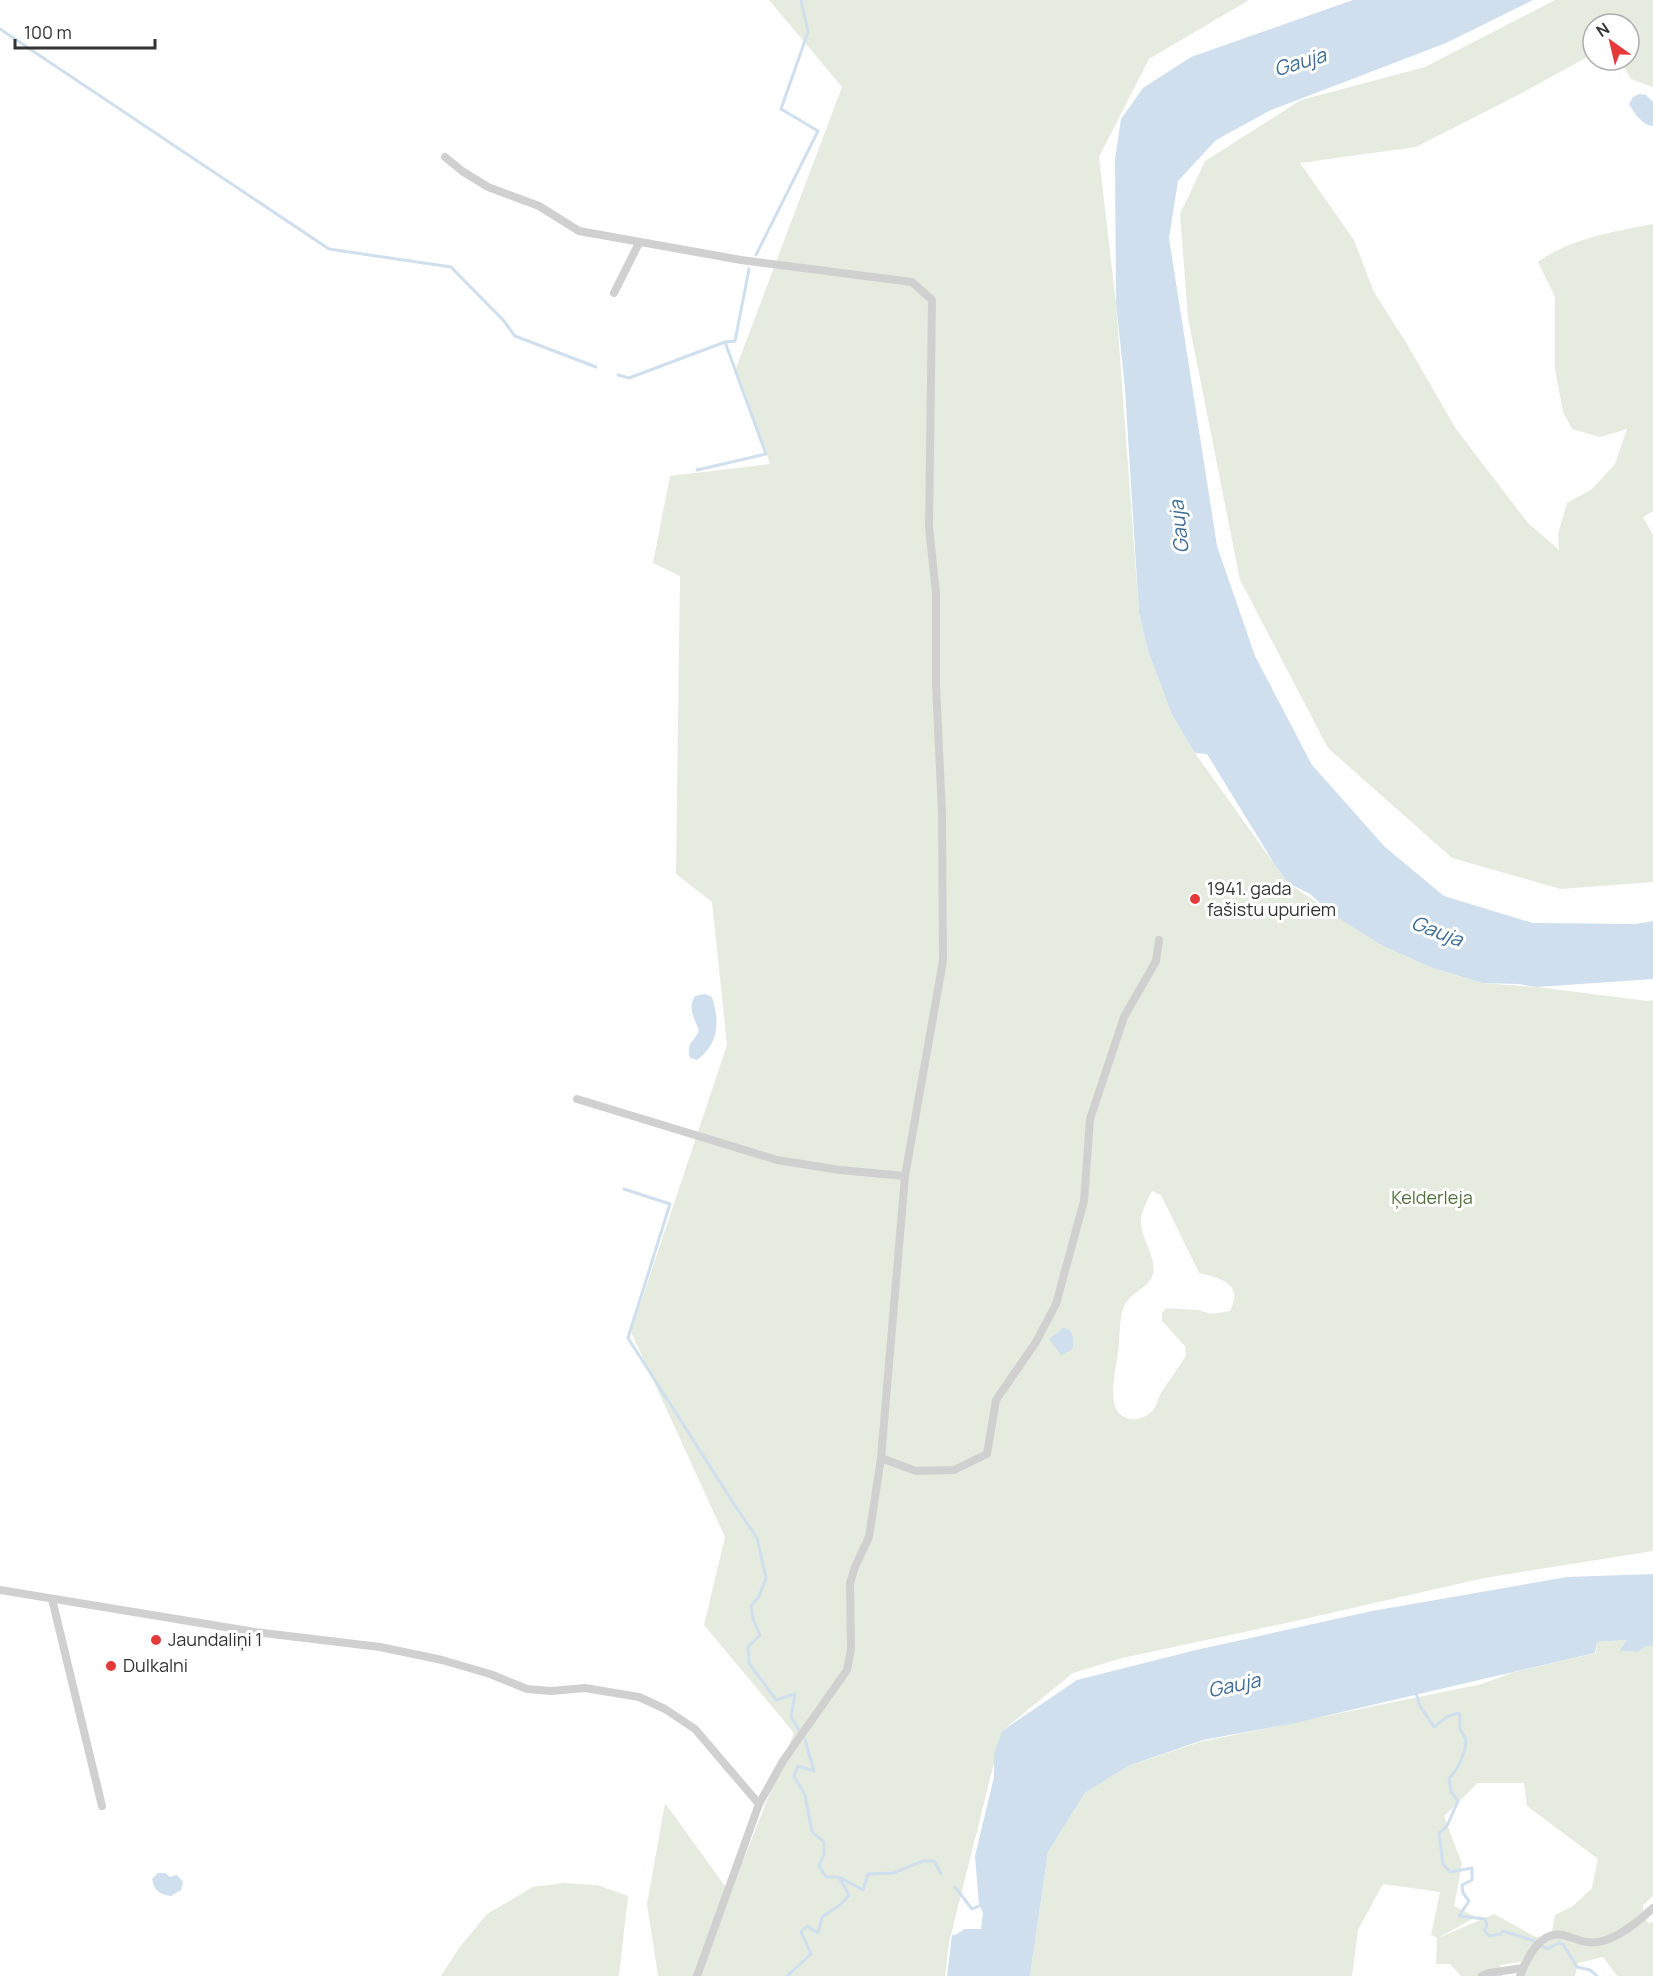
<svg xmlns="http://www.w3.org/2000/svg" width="1653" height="1976" font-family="Manrope,sans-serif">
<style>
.green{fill:#e5ecdf;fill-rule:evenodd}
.water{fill:#cfdfee}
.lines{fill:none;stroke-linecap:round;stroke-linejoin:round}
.stream{stroke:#cfdfee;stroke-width:3}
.minor{stroke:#d0d0d0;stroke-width:8}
.poi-dot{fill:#e63939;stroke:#fff;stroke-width:2}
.labels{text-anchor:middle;stroke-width:6;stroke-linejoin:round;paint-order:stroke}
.poi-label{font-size:18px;fill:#333;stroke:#fff;text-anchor:start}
.park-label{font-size:18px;fill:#52703f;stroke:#fff}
.water-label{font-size:20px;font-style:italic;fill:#3f6e96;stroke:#fff}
</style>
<rect width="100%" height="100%" fill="#fff"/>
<!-- green -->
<g class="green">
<path d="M769,0H1249L1149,59L1099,157L1116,303L1139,613L1148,651L1172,715L1195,753L1288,883L1381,945L1430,967L1482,983L1537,987L1648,1001L1653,1000V1551L1484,1578L1300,1620L1122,1658L1073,1673L1002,1731L949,1943L945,1976H658L647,1904L665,1803L730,1893L794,1733L704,1625L725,1537L631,1332L727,1045L712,902L676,874L680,576L653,563L670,476L770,464L736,368L842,87ZM1152,1191L1161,1195L1199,1273C1220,1278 1244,1283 1230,1311L1212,1314L1197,1310L1166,1308L1162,1313V1321L1185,1346L1186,1355C1179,1368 1169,1380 1161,1393C1158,1398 1157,1405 1153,1410C1149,1415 1140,1420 1133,1419C1102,1418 1116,1372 1118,1353C1120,1339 1119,1325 1122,1312C1128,1290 1148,1291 1153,1274C1157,1256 1140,1238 1141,1221C1141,1212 1148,1199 1152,1191Z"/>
<path d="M1555,0H1653V87L1631,79L1620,60H1629V24H1593V54L1520,94L1416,147L1300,163L1354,240L1374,292L1407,344L1456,429L1528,523L1559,550L1558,534L1567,503L1592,489L1615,464L1627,429L1600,437L1572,429L1563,412L1555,369V297L1538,262C1571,238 1613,232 1653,224V511L1643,517L1653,535V882L1561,889L1452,858L1328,748L1240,580L1188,318L1180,214L1205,161L1301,100L1425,67Z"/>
<path d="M1628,1640L1619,1651L1638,1652L1646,1646H1653V1896L1643,1905V1914L1648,1923L1653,1922V1976H1617L1603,1957L1578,1963L1575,1976H1524L1520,1962L1500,1965L1502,1976H1461L1450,1964H1436L1437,1938L1431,1935L1440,1892L1383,1884L1358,1930L1352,1976H1030L1048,1852L1085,1793L1128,1766L1200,1742L1482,1684L1514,1672L1596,1653L1597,1642ZM1478,1783H1524L1527,1806L1598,1859L1592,1888L1573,1906L1555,1915L1551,1936L1536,1937L1494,1914L1438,1938L1476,1917L1454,1906L1462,1864L1444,1816Z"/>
<polygon points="564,1883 597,1885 628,1896 619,1976 441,1976 459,1948 487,1914 533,1887"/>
</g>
<!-- water -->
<g class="water">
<polygon points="1353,0 1533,0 1446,43 1269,111 1216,140 1178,181 1169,238 1217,546 1255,656 1312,765 1385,847 1444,896 1533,923 1635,924 1653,921 1653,979 1537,987 1518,984 1482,983 1430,967 1381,945 1331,913 1310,894 1288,883 1275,865 1207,754 1195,753 1172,715 1148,651 1139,613 1125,389 1116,303 1115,159 1121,119 1143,88 1191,57"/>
<path d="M1639,94L1646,95L1653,102V126C1642,125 1634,113 1629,104L1633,97Z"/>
<path d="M705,994L712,997C720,1022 719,1044 697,1060L690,1058C686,1043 693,1043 699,1031C695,1018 687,1009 695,996Z"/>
<path d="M1063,1328L1070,1330C1074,1337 1074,1342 1072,1350L1061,1355L1049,1339Z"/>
<polygon points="1653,1574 1653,1646 1646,1646 1638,1652 1619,1651 1627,1640 1597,1642 1595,1653 1295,1723 1203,1740 1128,1766 1085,1793 1048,1852 1030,1976 947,1976 952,1935 955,1935 965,1929 981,1929 983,1913 979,1905 975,1856 994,1777 994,1754 1002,1731 1077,1680 1196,1650 1372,1611 1567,1577"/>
<path d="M158,1873H165L170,1877L177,1875L183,1882L181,1890L171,1896C159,1894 155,1891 152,1879Z"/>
</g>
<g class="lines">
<!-- stream -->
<g class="stream">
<polyline points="0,29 329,249 451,267 504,321 515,336 596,367"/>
<polyline points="756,255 818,131 781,109 808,32 801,0"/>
<polyline points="725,342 735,341 749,269"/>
<polyline points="618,375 629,378 725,342 766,454 697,470"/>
<polyline points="624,1189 670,1204 628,1338 734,1504 757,1538 766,1578 759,1597 751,1606 753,1619 760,1635 748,1647 749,1663 776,1700 795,1694 791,1717 799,1730"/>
<path d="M1416,1693L1420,1706L1434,1727L1448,1716L1459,1713C1461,1719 1459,1722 1460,1728C1461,1733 1466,1736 1466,1742C1465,1753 1457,1772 1449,1778L1451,1792L1458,1801L1447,1826L1439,1833L1443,1864L1450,1872L1472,1868V1880L1462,1885L1463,1893L1469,1901L1459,1916L1485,1919L1487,1926L1484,1930L1489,1936L1501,1934L1503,1931L1532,1940L1547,1949L1559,1943L1563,1944L1577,1967L1590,1970L1597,1976"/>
<polyline points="805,1740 814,1771 798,1766 794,1776 805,1795 812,1832 824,1842 824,1854 819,1866 826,1877 839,1877"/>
<polyline points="955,1887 972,1909 981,1905"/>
<polyline points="787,1976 811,1954 801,1932 807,1926 818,1933 822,1917 840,1905 849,1895 839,1877 863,1890 868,1874 893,1873 923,1861 934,1861 941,1874"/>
</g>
<!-- minor -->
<g class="minor">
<polyline points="445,157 462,171 488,187 539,206 579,231 741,260 912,282 932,300 929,527 936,593 936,685 942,813 943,961 905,1176 881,1458"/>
<polyline points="614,293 639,243"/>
<polyline points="577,1099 777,1160 840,1170 905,1176"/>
<polyline points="0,1590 255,1632 380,1647 442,1660 490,1674 527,1689 551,1691 585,1688 639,1697 665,1709 695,1729 759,1804"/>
<polyline points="52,1599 102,1806"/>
<polyline points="697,1976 759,1804 783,1761 847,1670 851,1649 850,1583 855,1567 869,1537 881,1458 916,1471 954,1470 987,1454 996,1400 1036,1342 1056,1304 1084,1201 1090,1119 1124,1017 1156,961 1159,940"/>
<polyline points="1482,1976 1489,1973 1523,1968"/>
<path d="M1520,1976C1527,1958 1540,1930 1563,1935C1576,1938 1584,1944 1598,1942C1618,1939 1639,1921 1653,1908"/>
</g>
</g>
<!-- markers -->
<g class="poi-dot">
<circle cx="1195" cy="899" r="6"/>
<circle cx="156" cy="1640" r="6"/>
<circle cx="111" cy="1666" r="6"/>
</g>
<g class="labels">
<!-- poi labels -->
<g class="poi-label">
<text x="1207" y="895">1941. gada<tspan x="1207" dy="21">fašistu upuriem</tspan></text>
<text x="168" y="1646">Jaundaliņi 1</text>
<text x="123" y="1672">Dulkalni</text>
</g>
<!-- park labels -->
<g class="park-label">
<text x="1432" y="1204">Ķelderleja</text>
</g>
<!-- water labels -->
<g class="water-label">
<text transform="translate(1300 62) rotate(-17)" y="7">Gauja</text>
<text transform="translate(1179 527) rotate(-96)" y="7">Gauja</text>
<text transform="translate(1437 931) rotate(21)" y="7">Gauja</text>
<text transform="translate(1234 1685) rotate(-12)" y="7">Gauja</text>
</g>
</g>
<!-- north arrow -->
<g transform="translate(1611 42) rotate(326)"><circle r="28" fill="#ffffff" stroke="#adadad" stroke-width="1.5"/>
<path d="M0-4.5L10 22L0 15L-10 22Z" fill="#e63939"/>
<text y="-9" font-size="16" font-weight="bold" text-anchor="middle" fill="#333333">N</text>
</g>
<!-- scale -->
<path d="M15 39v9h140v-9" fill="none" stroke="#333333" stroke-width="3"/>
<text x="24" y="39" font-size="18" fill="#333333" stroke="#ffffff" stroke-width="4.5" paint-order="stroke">100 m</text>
</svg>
